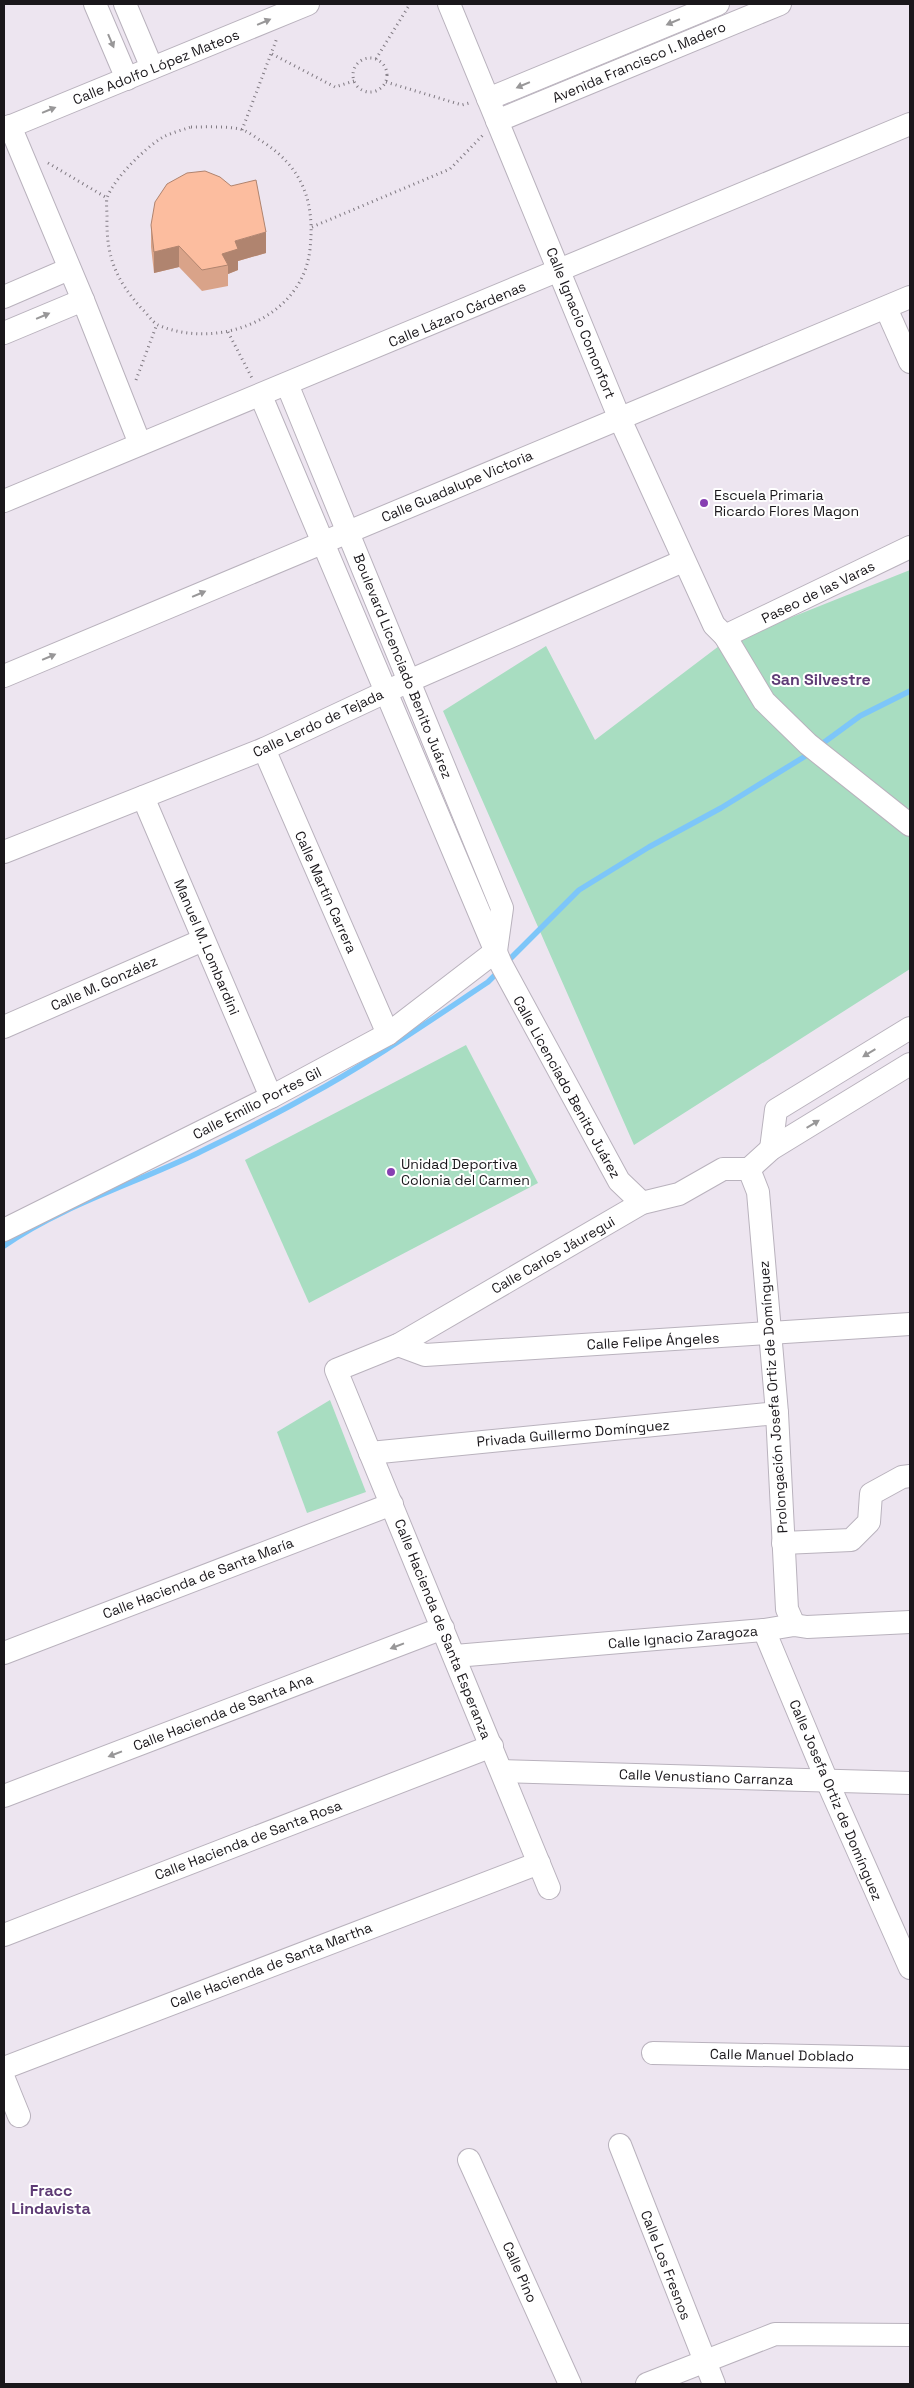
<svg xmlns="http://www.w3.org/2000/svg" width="914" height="2388" font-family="'Space Grotesk',sans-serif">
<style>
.green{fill:#a8ddc1}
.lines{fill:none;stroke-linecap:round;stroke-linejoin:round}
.stream{stroke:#7dc6f9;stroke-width:5.5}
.minor-casing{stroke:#b9b2bd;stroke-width:24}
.path{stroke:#807a82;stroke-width:3;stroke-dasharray:1 4;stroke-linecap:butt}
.minor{stroke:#fff;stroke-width:22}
.wall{fill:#d9a389}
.shaded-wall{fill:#b0846f}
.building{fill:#fcbd9f;stroke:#b0846f}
.oneway{fill:#989798}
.poi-dot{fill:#873fb2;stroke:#fff;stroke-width:2}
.labels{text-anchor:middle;stroke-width:4;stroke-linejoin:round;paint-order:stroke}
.street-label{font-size:14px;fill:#1a171b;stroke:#fff}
.poi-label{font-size:14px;fill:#1a171b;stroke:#fff;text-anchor:start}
.quarter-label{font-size:16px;font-weight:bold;fill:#5e3b75;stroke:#fff}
</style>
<rect width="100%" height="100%" fill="#ede5f0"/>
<!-- green -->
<g class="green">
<polygon points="910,570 910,969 634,1145 443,711 546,646 595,740 719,646"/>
<polygon points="466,1045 538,1183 309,1303 245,1160"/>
<polygon points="330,1400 366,1492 307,1513 277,1432"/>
</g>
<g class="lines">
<!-- stream -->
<g class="stream">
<polyline points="819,746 860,716 910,691"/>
<polyline points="507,962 579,890 649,847 721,808 812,752"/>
<path d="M4,1246C61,1206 136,1183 198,1153C234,1135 271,1117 306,1097C369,1063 428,1022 488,982L499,971"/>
</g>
<defs>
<g id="minor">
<polyline points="95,4 127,79"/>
<polyline points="125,4 152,68"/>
<polyline points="449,4 619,417 714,625 725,636 764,701 808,744 910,825"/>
<polyline points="488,99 718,4"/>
<polyline points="497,121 780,4"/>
<polyline points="10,126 83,300 140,444"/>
<polyline points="4,129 308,4"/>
<polyline points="4,297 69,269"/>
<polyline points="886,308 910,362"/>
<polyline points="4,333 83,300"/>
<polyline points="261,396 501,964 619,1181 642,1203"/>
<polyline points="4,501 910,124"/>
<polyline points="725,636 910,547"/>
<polyline points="4,676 910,297"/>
<polyline points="264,749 388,1034"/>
<polyline points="143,797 271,1097"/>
<polyline points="4,852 264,749 409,681 683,561"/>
<polyline points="4,1027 203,940"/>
<polyline points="771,1149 776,1110 910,1028"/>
<polyline points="749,1169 758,1192 777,1413 787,1609 794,1625"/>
<polyline points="4,1230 271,1097 388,1034 496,951 502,908 287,384"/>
<polyline points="398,1345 425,1355 910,1324"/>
<polyline points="370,1453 777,1413"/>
<polyline points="783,1543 851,1540 869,1522 871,1494 902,1477 910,1476"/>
<polyline points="764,1630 827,1781 910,1968"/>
<polyline points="4,1653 392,1504"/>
<polyline points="455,1656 764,1630 794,1625 807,1627 910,1622"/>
<polyline points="502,1771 910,1783"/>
<polyline points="4,1796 443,1628"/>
<polyline points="549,1888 336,1370 398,1345 642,1203 679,1194 723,1169 749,1169 771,1149 910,1064"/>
<polyline points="4,1935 492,1746"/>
<polyline points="653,2053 910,2058"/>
<polyline points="4,2068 539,1863"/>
<polyline points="4,2079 19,2116"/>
<polyline points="620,2145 714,2384"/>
<polyline points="469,2160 570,2384"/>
<polyline points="647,2384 775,2334 910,2335"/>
</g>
</defs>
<!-- minor casing -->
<use href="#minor" class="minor-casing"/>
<!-- path -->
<g class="path">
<polyline points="272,54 335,87 354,81"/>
<circle cx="370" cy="75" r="17"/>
<polyline points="376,59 410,4"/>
<polyline points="386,82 462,105 469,103"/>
<path d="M191,127C207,127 224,126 240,129C248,131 256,138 263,142C303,168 315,202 310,249C303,318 218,351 158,325C152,322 147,313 142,309C116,280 106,257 107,217C107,211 106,203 107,198C114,178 145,148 163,137C171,133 182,130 191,127Z"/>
<polyline points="242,130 277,38"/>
<polyline points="48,163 107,198"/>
<polyline points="312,227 450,169 483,135"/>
<polyline points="228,332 252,378"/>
<polyline points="136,380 157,324"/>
</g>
<!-- minor -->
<use href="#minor" class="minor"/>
</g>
<!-- wall -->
<polygon class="wall" points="151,225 266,253 238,261 238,270 228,274 228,286 202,291 179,267 154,273 151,247"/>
<!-- shaded-wall -->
<g class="shaded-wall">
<polygon points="266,232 266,253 238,261 238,270 228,274 228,265 222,254 235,241"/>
<polygon points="179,246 179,267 154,273 154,252"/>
</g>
<!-- building -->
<polygon class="building" points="205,171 220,177 231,186 256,180 266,232 235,241 238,249 222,254 228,265 202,270 179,246 154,252 151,225 155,202 167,184 187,173"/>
<!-- one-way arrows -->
<defs><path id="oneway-solid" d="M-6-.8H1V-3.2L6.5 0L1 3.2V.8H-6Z" transform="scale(1.25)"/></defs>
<g class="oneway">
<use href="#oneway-solid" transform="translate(264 22) rotate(-23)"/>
<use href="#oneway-solid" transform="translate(673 22) rotate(157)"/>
<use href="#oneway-solid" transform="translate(111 41) rotate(67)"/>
<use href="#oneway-solid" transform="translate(523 85) rotate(157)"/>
<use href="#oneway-solid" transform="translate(49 110) rotate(-22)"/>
<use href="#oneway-solid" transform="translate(43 316) rotate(-23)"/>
<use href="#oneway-solid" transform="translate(199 594) rotate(-23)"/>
<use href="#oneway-solid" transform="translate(49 657) rotate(-23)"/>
<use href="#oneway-solid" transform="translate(869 1053) rotate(149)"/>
<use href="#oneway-solid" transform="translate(813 1124) rotate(-31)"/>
<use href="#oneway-solid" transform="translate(397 1646) rotate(159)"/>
<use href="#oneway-solid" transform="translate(115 1754) rotate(159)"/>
</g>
<!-- markers -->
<g class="poi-dot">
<circle cx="704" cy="503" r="5"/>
<circle cx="391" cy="1172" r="5"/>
</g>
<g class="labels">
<!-- street labels -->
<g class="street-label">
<text transform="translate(639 62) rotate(-23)" y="5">Avenida Francisco I. Madero</text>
<text transform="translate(156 67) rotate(-22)" y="5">Calle Adolfo López Mateos</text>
<text transform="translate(457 314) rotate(-23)" y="5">Calle Lázaro Cárdenas</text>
<text transform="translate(581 323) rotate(68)" y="5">Calle Ignacio Comonfort</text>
<text transform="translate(457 486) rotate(-23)" y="5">Calle Guadalupe Victoria</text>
<text transform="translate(818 592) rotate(-26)" y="5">Paseo de las Varas</text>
<text transform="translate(403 666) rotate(68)" y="5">Boulevard Licenciado Benito Juárez</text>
<text transform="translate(318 723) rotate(-25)" y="5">Calle Lerdo de Tejada</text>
<text transform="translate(326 892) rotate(66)" y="5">Calle Martín Carrera</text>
<text transform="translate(207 947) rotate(67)" y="5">Manuel M. Lombardini</text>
<text transform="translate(104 983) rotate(-24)" y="5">Calle M. González</text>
<text transform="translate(567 1087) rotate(61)" y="5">Calle Licenciado Benito Juárez</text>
<text transform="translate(257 1103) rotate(-27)" y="5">Calle Emilio Portes Gil</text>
<text transform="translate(553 1255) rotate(-30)" y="5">Calle Carlos Jáuregui</text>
<text transform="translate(653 1341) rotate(-3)" y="5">Calle Felipe Ángeles</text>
<text transform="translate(773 1397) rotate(-94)" y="5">Prolongación Josefa Ortiz de Domínguez</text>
<text transform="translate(573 1433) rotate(-5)" y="5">Privada Guillermo Domínguez</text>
<text transform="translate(198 1578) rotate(-21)" y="5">Calle Hacienda de Santa María</text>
<text transform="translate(443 1629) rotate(68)" y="5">Calle Hacienda de Santa Esperanza</text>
<text transform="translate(683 1637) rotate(-5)" y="5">Calle Ignacio Zaragoza</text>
<text transform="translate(223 1712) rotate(-21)" y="5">Calle Hacienda de Santa Ana</text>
<text transform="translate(706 1777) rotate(2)" y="5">Calle Venustiano Carranza</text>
<text transform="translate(836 1800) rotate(67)" y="5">Calle Josefa Ortiz de Domínguez</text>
<text transform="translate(248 1840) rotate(-21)" y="5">Calle Hacienda de Santa Rosa</text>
<text transform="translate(271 1965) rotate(-21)" y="5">Calle Hacienda de Santa Martha</text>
<text transform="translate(782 2055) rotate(1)" y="5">Calle Manuel Doblado</text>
<text transform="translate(666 2265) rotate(69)" y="5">Calle Los Fresnos</text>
<text transform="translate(520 2272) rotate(66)" y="5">Calle Pino</text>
</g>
<!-- poi labels -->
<g class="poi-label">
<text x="714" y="500">Escuela Primaria<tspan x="714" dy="16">Ricardo Flores Magon</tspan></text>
<text x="401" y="1169">Unidad Deportiva<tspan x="401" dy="16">Colonia del Carmen</tspan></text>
</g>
<!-- quarter labels -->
<g class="quarter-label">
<text x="821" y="685">San Silvestre</text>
<text x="51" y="2196">Fracc<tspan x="51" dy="18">Lindavista</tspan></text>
</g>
</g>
<!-- border -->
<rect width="914" height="2388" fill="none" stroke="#1a171b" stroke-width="10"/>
</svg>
